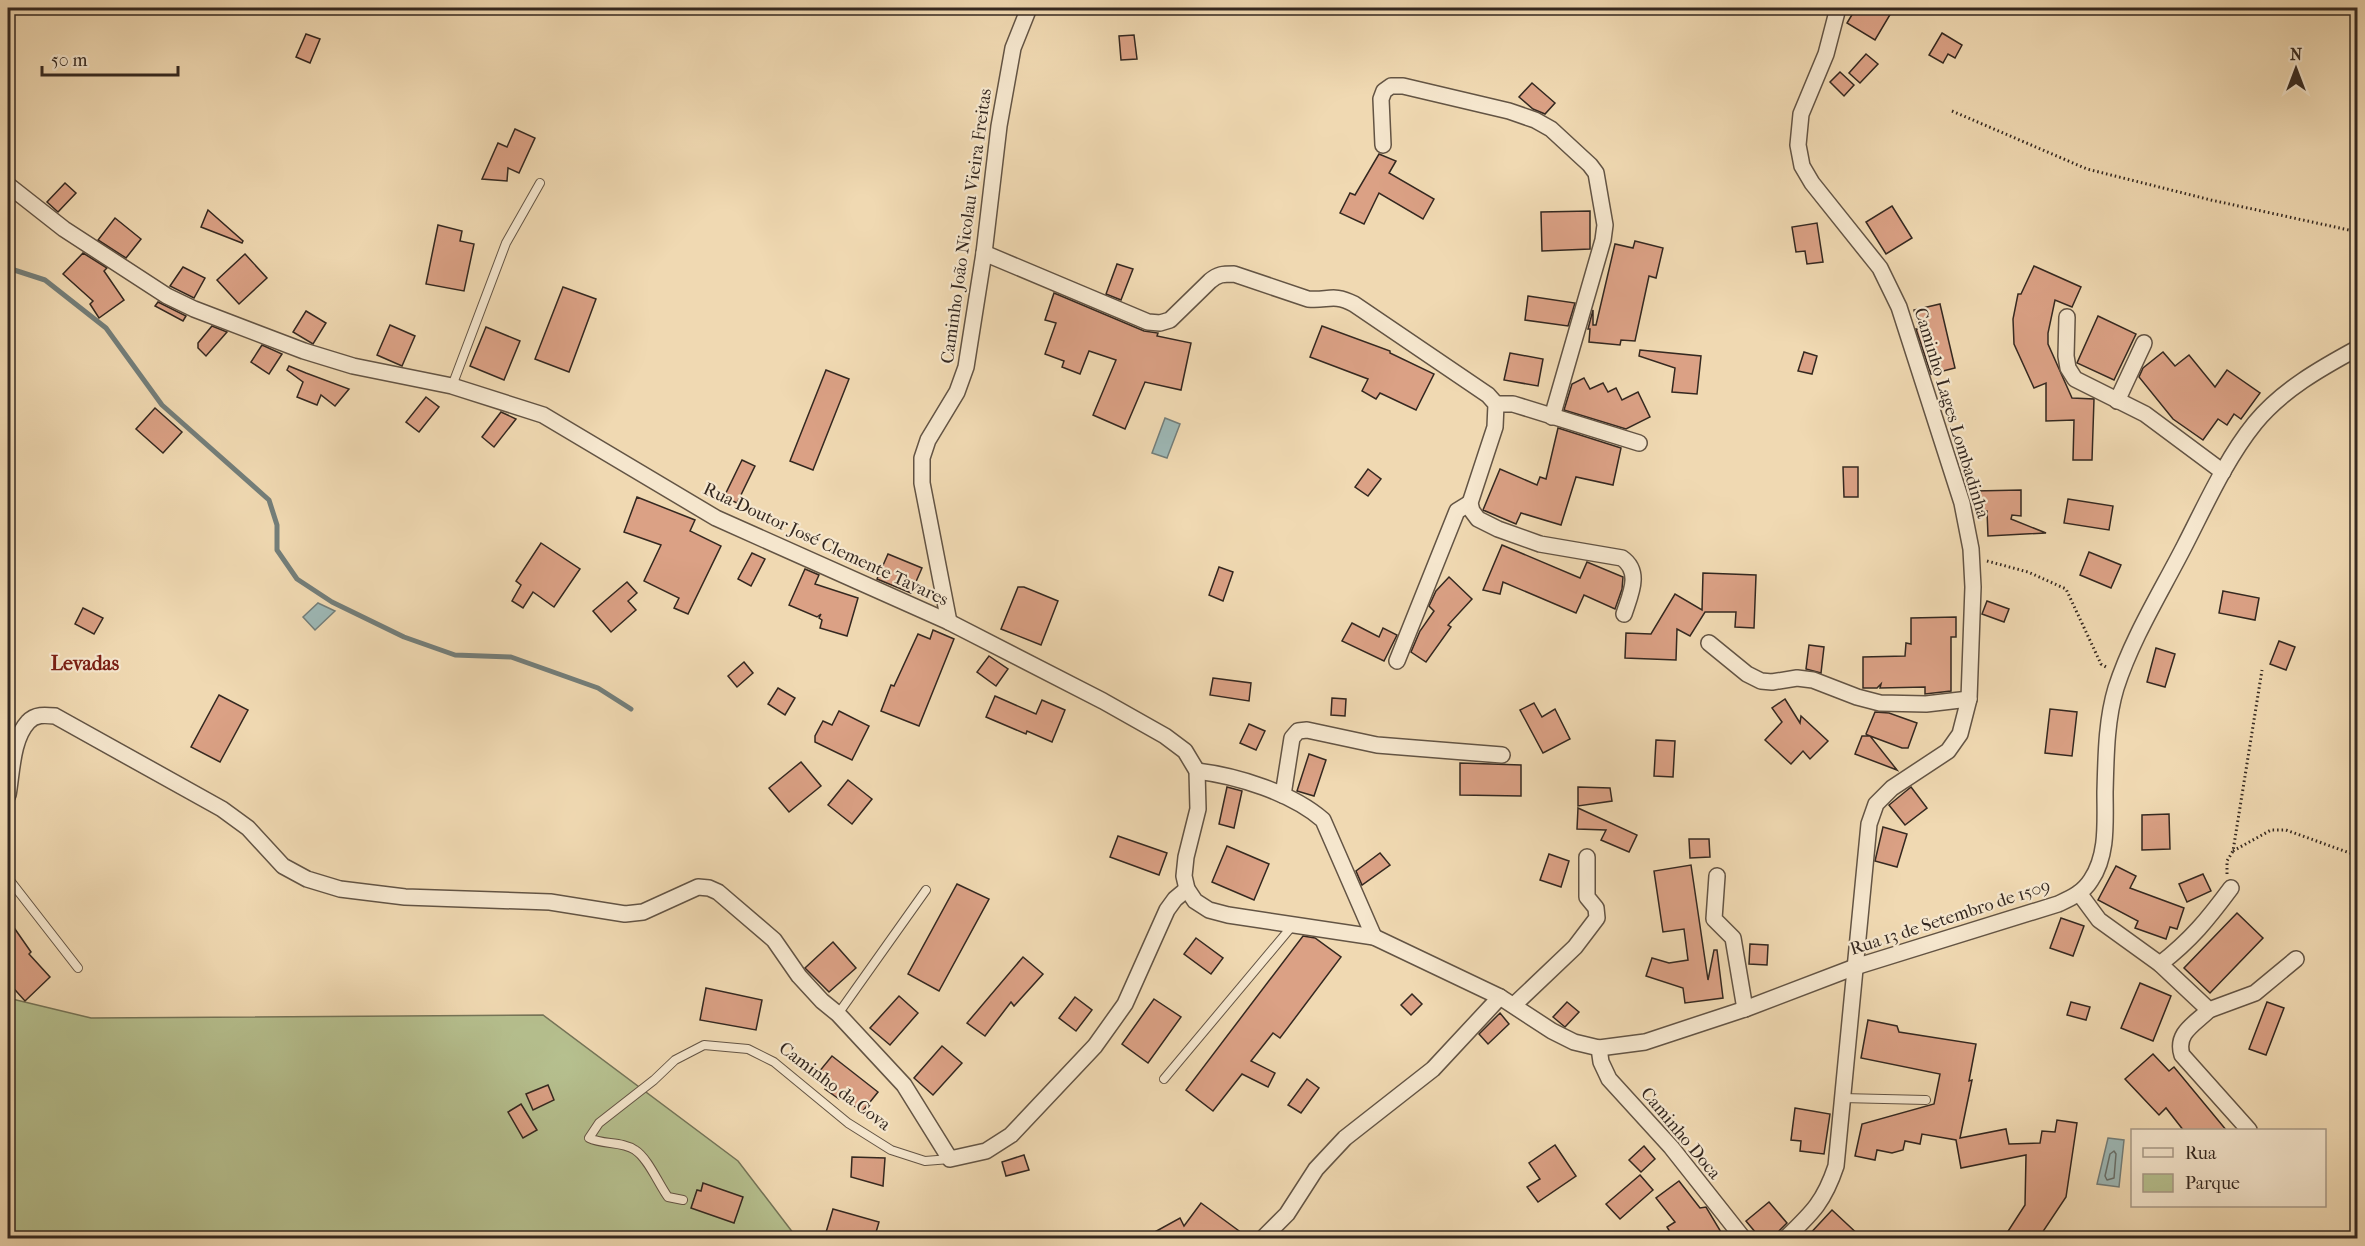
<svg xmlns="http://www.w3.org/2000/svg" width="2365" height="1246" font-family="'IM FELL French Canon',serif">
<style>
.green{fill:#b6c08f;stroke:#757458;stroke-width:1.5}
.water{fill:#9db8b6;stroke:#737e7a;stroke-width:1.5}
.lines{fill:none;stroke-linecap:round;stroke-linejoin:round}
.shore{stroke:#68706b;stroke-width:1.5}
.stream{stroke:#737e7a;stroke-width:5}
.building{fill:#dba185;stroke:#342820;stroke-width:1.5}
.lane-casing{stroke:#635444;stroke-width:10}
.street-casing{stroke:#635444;stroke-width:18}
.path{stroke:#342820;stroke-width:3;stroke-dasharray:1.5 3;stroke-linecap:butt}
.lane{stroke:#f5e6cd;stroke-width:8}
.street{stroke:#f5e6cd;stroke-width:15}
.labels{text-anchor:middle;stroke-width:4.5;stroke-linejoin:round;paint-order:stroke}
.street-label{font-size:18px;fill:#342820;stroke:#f5e6cd}
.neighbourhood-label{font-size:20px;font-weight:bold;fill:#7a1f14;stroke:#f5e6cd}
</style>
<rect width="100%" height="100%" fill="#f0d9b2"/>
<filter id="stains"><feTurbulence type="fractalNoise" baseFrequency=".00333" numOctaves="4"/><feColorMatrix values="0 0 0 0 .2 0 0 0 0 .09 0 0 0 0 .02 0 0 0 .5 -.17"/></filter>
<radialGradient id="worn" r=".72"><stop offset=".6" stop-color="#630" stop-opacity="0"/><stop offset="1" stop-color="#630" stop-opacity=".3"/></radialGradient>
<!-- green -->
<polygon class="green" points="8,998 91,1018 543,1015 738,1161 797,1238 8,1238"/>
<!-- water -->
<g class="water">
<polygon points="1165,418 1180,424 1167,458 1152,453"/>
<polygon points="318,603 335,611 315,630 303,617"/>
<polygon points="2108,1138 2124,1140 2119,1187 2097,1184"/>
</g>
<g class="lines">
<!-- shore -->
<polygon class="shore" points="2114,1151 2116,1154 2114,1178 2107,1180 2105,1176 2110,1154"/>
<!-- stream -->
<polyline class="stream" points="8,268 45,280 106,328 162,405 269,500 277,525 277,550 297,579 332,602 404,637 455,655 511,657 598,688 631,709"/>
</g>
<!-- building -->
<g class="building">
<polygon points="1856,8 1894,8 1875,40 1847,23"/>
<polygon points="1942,33 1962,45 1955,58 1948,54 1943,63 1929,55"/>
<polygon points="306,34 320,39 310,63 296,57"/>
<polygon points="1134,35 1137,59 1121,60 1119,36"/>
<polygon points="1866,54 1878,64 1860,83 1849,73"/>
<polygon points="1840,72 1854,85 1844,96 1830,82"/>
<polygon points="1532,83 1555,103 1545,114 1533,109 1519,97"/>
<polygon points="515,129 535,138 519,173 508,168 507,181 482,179 498,143 507,147"/>
<polygon points="1379,154 1396,161 1389,173 1434,199 1423,219 1379,193 1364,224 1340,213 1350,193 1355,195"/>
<polygon points="65,183 76,193 58,212 47,202"/>
<polygon points="1892,206 1912,238 1886,254 1866,222"/>
<polygon points="208,210 243,241 242,243 201,227"/>
<polygon points="1590,211 1590,249 1542,251 1541,212"/>
<polygon points="115,218 141,239 126,258 98,240"/>
<polygon points="1817,223 1823,262 1807,264 1805,251 1796,252 1792,227"/>
<polygon points="438,225 462,231 460,241 474,244 464,291 426,284"/>
<polygon points="1635,241 1663,248 1656,278 1649,276 1635,341 1621,340 1620,345 1589,342 1590,329 1588,329 1593,310 1593,325 1596,325 1615,244 1633,248"/>
<polygon points="83,253 107,268 104,271 124,300 99,318 90,304 93,301 63,274"/>
<polygon points="245,254 267,278 239,304 217,280"/>
<polygon points="1117,264 1133,269 1121,300 1106,294"/>
<polygon points="2034,266 2081,287 2072,307 2055,300 2048,333 2048,344 2072,398 2094,399 2092,460 2073,460 2074,420 2046,421 2046,383 2034,388 2014,344 2013,319 2018,294 2021,294"/>
<polygon points="183,267 205,278 194,298 170,286"/>
<polygon points="563,287 596,299 569,372 535,359"/>
<polygon points="1054,293 1144,331 1158,333 1157,336 1191,343 1181,390 1145,382 1125,429 1093,415 1116,360 1089,351 1080,374 1062,367 1064,361 1045,354 1056,323 1045,320"/>
<polygon points="1528,296 1575,303 1568,326 1525,320"/>
<polygon points="158,302 186,316 183,321 155,306"/>
<polygon points="1940,304 1955,368 1931,374 1916,329 1919,329 1914,310"/>
<polygon points="306,311 326,323 313,344 293,332"/>
<polygon points="2098,316 2136,334 2114,380 2077,363"/>
<polygon points="390,325 415,336 402,366 377,355"/>
<polygon points="212,326 227,332 206,356 198,348 198,343"/>
<polygon points="1322,326 1390,351 1390,353 1434,374 1416,410 1380,393 1376,399 1362,391 1368,379 1310,357"/>
<polygon points="486,327 520,341 504,380 470,366"/>
<polygon points="262,345 282,354 269,374 251,362"/>
<polygon points="1640,350 1701,356 1697,394 1672,392 1675,368 1639,356"/>
<polygon points="1804,352 1817,356 1812,374 1798,371"/>
<polygon points="2163,352 2175,366 2189,355 2215,387 2227,370 2260,393 2241,419 2234,414 2227,425 2218,419 2203,440 2173,419 2139,377 2143,368"/>
<polygon points="1510,353 1543,359 1538,386 1504,380"/>
<polygon points="289,366 306,373 349,389 335,406 321,395 317,405 297,397 303,382 287,370"/>
<polygon points="826,370 849,379 813,470 790,461"/>
<polygon points="1584,378 1590,389 1603,383 1608,392 1616,388 1622,400 1638,392 1650,417 1626,429 1564,410 1572,384"/>
<polygon points="426,397 439,407 419,432 406,422"/>
<polygon points="155,408 182,432 163,453 136,429"/>
<polygon points="501,412 516,419 494,447 482,437"/>
<polygon points="1558,428 1621,448 1613,485 1576,477 1561,525 1521,513 1516,524 1483,510 1500,469 1537,485 1540,477 1546,479"/>
<polygon points="742,460 755,466 737,503 724,497"/>
<polygon points="1843,467 1858,467 1858,497 1844,497"/>
<polygon points="1368,469 1381,479 1368,496 1355,487"/>
<polygon points="2021,490 2021,516 2012,515 2011,519 2046,533 1988,536 1987,511 1976,511 1975,491"/>
<polygon points="637,497 695,520 690,531 721,546 688,614 674,608 679,598 644,581 661,545 624,532"/>
<polygon points="2068,499 2113,506 2109,530 2064,523"/>
<polygon points="541,543 580,569 554,607 533,592 523,608 512,601 521,585 516,581"/>
<polygon points="1502,545 1580,578 1587,562 1623,577 1622,589 1615,609 1584,595 1576,613 1503,582 1500,594 1483,590"/>
<polygon points="2089,552 2121,565 2111,588 2080,575"/>
<polygon points="752,553 765,559 751,586 738,579"/>
<polygon points="888,554 922,568 911,593 877,579"/>
<polygon points="1219,567 1233,572 1223,601 1209,595"/>
<polygon points="805,569 819,575 815,584 858,598 847,636 820,628 822,620 819,618 821,614 817,617 789,605"/>
<polygon points="1703,573 1756,575 1754,628 1735,627 1736,612 1705,612 1690,636 1677,629 1676,660 1625,658 1626,633 1651,634 1675,594 1702,610"/>
<polygon points="1449,577 1472,599 1448,625 1451,627 1426,662 1411,652 1420,631 1434,611 1429,606 1436,591"/>
<polygon points="627,582 637,593 628,601 636,610 611,632 593,611"/>
<polygon points="1018,587 1024,587 1058,601 1041,645 1001,629"/>
<polygon points="2223,591 2259,598 2255,620 2219,613"/>
<polygon points="1987,601 2009,609 2004,622 1982,614"/>
<polygon points="83,608 103,618 94,634 75,624"/>
<polygon points="1956,617 1956,637 1951,637 1951,691 1925,694 1925,687 1880,688 1881,684 1877,688 1863,688 1863,657 1905,656 1906,643 1911,644 1911,618"/>
<polygon points="1352,623 1379,637 1383,628 1397,635 1384,661 1342,641"/>
<polygon points="933,630 954,639 919,726 881,711 891,685 894,686 918,634 930,639"/>
<polygon points="2279,641 2295,647 2286,670 2270,664"/>
<polygon points="1809,645 1824,647 1821,673 1806,669"/>
<polygon points="2156,648 2175,654 2165,687 2147,682"/>
<polygon points="989,656 1008,669 996,686 977,672"/>
<polygon points="744,662 753,673 737,687 728,676"/>
<polygon points="1213,678 1251,683 1249,701 1210,695"/>
<polygon points="778,688 795,698 785,715 768,704"/>
<polygon points="219,695 248,710 220,762 191,747"/>
<polygon points="995,696 1036,714 1042,700 1065,710 1052,742 1027,731 1026,734 986,717"/>
<polygon points="1332,698 1346,699 1345,716 1331,715"/>
<polygon points="1785,699 1800,723 1801,716 1828,741 1810,759 1803,751 1791,764 1765,740 1782,722 1772,708"/>
<polygon points="1534,703 1542,717 1555,709 1570,739 1543,753 1520,710"/>
<polygon points="2050,709 2077,712 2072,756 2045,753"/>
<polygon points="839,711 869,726 852,760 815,742 815,736 823,721 832,725"/>
<polygon points="1875,712 1889,713 1917,723 1908,748 1902,748 1870,736 1897,770 1855,754 1862,736 1869,736 1866,734"/>
<polygon points="1249,724 1265,731 1256,750 1240,743"/>
<polygon points="1656,740 1675,741 1673,777 1654,776"/>
<polygon points="1309,754 1326,760 1314,796 1297,791"/>
<polygon points="801,762 821,786 789,812 769,788"/>
<polygon points="1460,763 1521,765 1521,796 1460,795"/>
<polygon points="848,780 872,799 852,824 828,805"/>
<polygon points="1227,787 1242,791 1234,828 1219,824"/>
<polygon points="1578,787 1610,788 1612,801 1578,806"/>
<polygon points="1911,787 1927,808 1905,825 1889,805"/>
<polygon points="1578,808 1637,835 1629,852 1601,840 1606,830 1577,829"/>
<polygon points="2169,814 2170,849 2142,850 2142,815"/>
<polygon points="1883,827 1907,834 1897,867 1875,861"/>
<polygon points="1118,836 1167,853 1159,875 1110,857"/>
<polygon points="1689,839 1709,839 1710,857 1690,858"/>
<polygon points="1227,846 1269,864 1254,900 1212,882"/>
<polygon points="1380,853 1390,865 1362,885 1356,871"/>
<polygon points="1549,854 1569,861 1561,887 1540,880"/>
<polygon points="1691,865 1708,980 1714,950 1717,950 1723,998 1685,1003 1683,988 1646,976 1652,958 1669,963 1688,960 1684,929 1663,932 1654,871"/>
<polygon points="2116,866 2136,876 2130,888 2184,908 2177,929 2170,927 2166,939 2135,928 2138,921 2098,900"/>
<polygon points="2203,874 2211,891 2187,902 2179,884"/>
<polygon points="957,884 989,899 939,991 908,974"/>
<polygon points="2237,913 2263,938 2210,993 2184,968"/>
<polygon points="2061,918 2084,926 2073,956 2050,948"/>
<polygon points="8,919 31,952 29,954 50,977 25,1001 8,982"/>
<polygon points="1303,936 1315,938 1341,957 1280,1038 1273,1033 1251,1061 1275,1073 1268,1087 1242,1074 1213,1111 1186,1090"/>
<polygon points="1196,938 1223,958 1211,974 1184,954"/>
<polygon points="833,942 856,968 829,992 805,968"/>
<polygon points="1750,944 1768,945 1767,965 1749,964"/>
<polygon points="1023,957 1043,974 1014,1006 1011,1002 985,1036 967,1023"/>
<polygon points="2140,983 2171,996 2153,1041 2121,1028"/>
<polygon points="706,988 762,1000 756,1030 700,1020"/>
<polygon points="1412,994 1422,1004 1411,1015 1401,1005"/>
<polygon points="899,996 918,1013 890,1045 870,1028"/>
<polygon points="1075,997 1092,1010 1076,1031 1059,1018"/>
<polygon points="1154,999 1181,1017 1148,1063 1122,1044"/>
<polygon points="1567,1002 1579,1012 1565,1027 1553,1017"/>
<polygon points="2071,1002 2090,1007 2086,1020 2067,1015"/>
<polygon points="2267,1002 2284,1008 2266,1055 2249,1049"/>
<polygon points="1500,1013 1509,1024 1488,1044 1479,1034"/>
<polygon points="1868,1020 1897,1026 1899,1032 1976,1044 1969,1081 1972,1080 1960,1138 2006,1129 2009,1144 2040,1143 2042,1131 2055,1132 2057,1120 2077,1123 2066,1197 2038,1239 2003,1239 2025,1205 2026,1155 1961,1168 1956,1140 1922,1134 1920,1144 1905,1141 1903,1150 1892,1153 1877,1150 1875,1160 1855,1156 1862,1124 1934,1104 1940,1074 1861,1058"/>
<polygon points="942,1046 962,1063 933,1095 914,1078"/>
<polygon points="2153,1054 2169,1071 2174,1067 2227,1131 2184,1131 2166,1108 2159,1115 2125,1079"/>
<polygon points="832,1056 878,1092 862,1112 841,1096 839,1099 825,1089 830,1082 818,1073"/>
<polygon points="1307,1079 1319,1088 1301,1113 1288,1105"/>
<polygon points="548,1085 554,1100 533,1110 526,1094"/>
<polygon points="521,1104 537,1130 523,1138 508,1112"/>
<polygon points="1795,1108 1830,1114 1824,1154 1800,1151 1801,1141 1791,1140"/>
<polygon points="1555,1145 1576,1176 1538,1202 1527,1187 1540,1179 1529,1163"/>
<polygon points="1644,1146 1655,1159 1641,1172 1629,1160"/>
<polygon points="1024,1155 1029,1170 1006,1176 1002,1162"/>
<polygon points="852,1157 885,1158 883,1186 851,1177"/>
<polygon points="1640,1175 1653,1190 1620,1219 1606,1204"/>
<polygon points="1679,1181 1700,1208 1706,1207 1721,1232 1710,1239 1674,1239 1667,1227 1675,1222 1656,1198"/>
<polygon points="703,1183 743,1197 734,1223 691,1208 697,1190 701,1191"/>
<polygon points="1769,1202 1787,1223 1779,1231 1776,1239 1761,1239 1746,1221"/>
<polygon points="1201,1203 1250,1239 1142,1239 1180,1218 1184,1226"/>
<polygon points="833,1209 879,1222 874,1239 824,1239"/>
<polygon points="1832,1210 1863,1239 1805,1239"/>
</g>
<g class="lines">
<defs>
<g id="lane">
<polyline points="452,386 506,243 540,183"/>
<polyline points="8,878 78,968"/>
<polyline points="838,1014 926,890"/>
<polyline points="1164,1079 1293,925"/>
<polyline points="1842,1098 1926,1100"/>
<path d="M683,1200L668,1197C659,1185 648,1158 635,1150C622,1141 603,1145 589,1138L599,1123L654,1080L675,1060L704,1045L748,1049L774,1062L848,1123L891,1150L925,1161L950,1159"/>
</g>
<g id="street">
<polyline points="1383,145 1381,99 1384,91 1391,86 1403,86 1509,111 1535,120 1551,129 1590,165 1596,173 1605,225 1603,240 1552,417"/>
<path d="M8,185L64,229L167,296L194,309L304,351L353,366L452,386L543,415L716,518L949,622L1103,701L1165,736L1185,751L1197,771L1198,809L1186,857L1184,876L1187,889L1195,901L1209,910L1228,915L1374,937L1500,997L1552,1031L1574,1042L1599,1048L1645,1042L1745,1009L1855,967L2058,904C2071,898 2083,893 2091,880C2108,855 2105,822 2105,792C2106,758 2106,721 2116,688C2132,638 2161,592 2185,545C2206,504 2226,459 2255,423C2282,390 2321,368 2358,348"/>
<path d="M984,253L1148,322L1160,323L1170,320L1210,281C1218,274 1223,274 1234,274L1308,299C1328,301 1333,293 1354,304L1488,395L1496,404L1495,427L1470,503L1472,511L1478,519L1498,529L1540,544L1622,558C1642,572 1630,595 1624,614"/>
<polyline points="2067,317 2066,356 2068,368 2075,379 2145,414 2223,472"/>
<polyline points="2117,401 2144,343"/>
<polyline points="1496,404 1513,404 1639,443"/>
<polyline points="949,622 922,483 922,458 928,440 957,392 966,367 984,253 999,126 1013,48 1029,8"/>
<polyline points="1709,643 1747,674 1761,681 1772,682 1797,678 1813,680 1857,697 1880,703 1926,704 1969,699"/>
<polyline points="1397,661 1457,511 1470,503"/>
<path d="M1197,771C1238,776 1292,793 1323,820L1374,937"/>
<path d="M8,795C12,773 12,739 28,722C35,714 45,715 55,716L222,809L248,828L283,866L307,879L340,889L405,897L550,902L625,914L643,912L698,887L709,888L718,892L774,940L799,976L822,1001L838,1014L904,1085L950,1159L986,1151L1011,1135L1095,1046L1125,1004L1167,910L1175,899L1187,889"/>
<polyline points="1283,795 1292,738 1298,731 1307,730 1377,745 1502,755"/>
<polyline points="1717,876 1714,919 1733,938 1745,1009"/>
<polyline points="2079,893 2099,920 2160,964 2209,1010 2255,993 2296,959"/>
<path d="M2160,964C2191,940 2208,919 2231,888"/>
<polyline points="1514,1005 1575,947 1597,918 1596,908 1587,897 1587,857"/>
<path d="M2209,1010C2195,1024 2175,1033 2182,1055L2249,1130"/>
<polyline points="1599,1048 1601,1062 1609,1079 1671,1147 1743,1238"/>
<polyline points="1263,1238 1287,1214 1316,1169 1345,1138 1433,1069 1500,997"/>
<path d="M1786,1238C1812,1213 1824,1202 1836,1166L1869,824L1876,804L1892,788L1948,751L1960,734L1969,699L1973,587L1971,549L1962,503L1899,307L1880,268L1812,183L1802,166L1798,145L1801,114L1826,54L1838,8"/>
</g>
</defs>
<!-- lane casing -->
<use href="#lane" class="lane-casing"/>
<!-- street casing -->
<use href="#street" class="street-casing"/>
<!-- path -->
<g class="path">
<polyline points="1952,111 2087,169 2211,200 2358,232"/>
<polyline points="1987,561 2028,572 2066,589 2101,664 2106,667"/>
<polyline points="2233,851 2271,830 2286,830 2358,856"/>
<polyline points="2227,874 2227,861 2233,851 2262,670"/>
</g>
<!-- lane -->
<use href="#lane" class="lane"/>
<!-- street -->
<use href="#street" class="street"/>
</g>
<g class="labels">
<!-- street labels -->
<g class="street-label">
<text transform="translate(966 226) rotate(-82)" y="6">Caminho João Nicolau Vieira Freitas</text>
<text transform="translate(1952 413) rotate(73)" y="6">Caminho Lages Lombadinha</text>
<text transform="translate(826 544) rotate(25)" y="6">Rua Doutor José Clemente Tavares</text>
<text transform="translate(1950 917) rotate(-18)" y="6">Rua 13 de Setembro de 1509</text>
<text transform="translate(835 1086) rotate(37)" y="6">Caminho da Cova</text>
<text transform="translate(1681 1133) rotate(50)" y="6">Caminho Doca</text>
</g>
<!-- neighbourhood labels -->
<g class="neighbourhood-label">
<text x="85" y="670">Levadas</text>
</g>
</g>
<!-- margin -->
<rect width="2365" height="1246" fill="none" stroke="#f0d9b2" stroke-width="30"/>
<rect x="9" y="9" width="2347" height="1228" fill="none" stroke="#342820" stroke-width="3"/>
<rect x="15" y="15" width="2335" height="1216" fill="none" stroke="#342820" stroke-width="1.5"/>
<!-- legend -->
<rect x="2131" y="1129" width="195" height="78" fill="#f5e6cd" stroke="#a89a88" stroke-width="1.5"/>
<rect x="2143" y="1148" width="30" height="9" fill="#f5e6cd" stroke="#a89a88" stroke-width="1.5"/>
<text x="2185" y="1159" font-size="18" fill="#342820">Rua</text>
<rect x="2143" y="1174" width="30" height="18" fill="#b6c08f" stroke="#a89a88" stroke-width="1.5"/>
<text x="2185" y="1189" font-size="18" fill="#342820">Parque</text>
<!-- north arrow -->
<g transform="translate(2296 69)" stroke="#f5e6cd" stroke-width="4.5" paint-order="stroke">
<path d="M0-4.5L10 22L0 15L-10 22Z" fill="#342820"/>
<text y="-9" font-size="16" font-weight="bold" text-anchor="middle" fill="#342820">N</text>
</g>
<!-- scale -->
<path d="M42 66v9h136v-9" fill="none" stroke="#342820" stroke-width="3"/>
<text x="51" y="66" font-size="18" fill="#342820" stroke="#f5e6cd" stroke-width="4.5" paint-order="stroke">50 m</text>
<rect width="100%" height="100%" filter="url(#stains)"/>
<rect width="100%" height="100%" fill="url(#worn)"/>
</svg>
